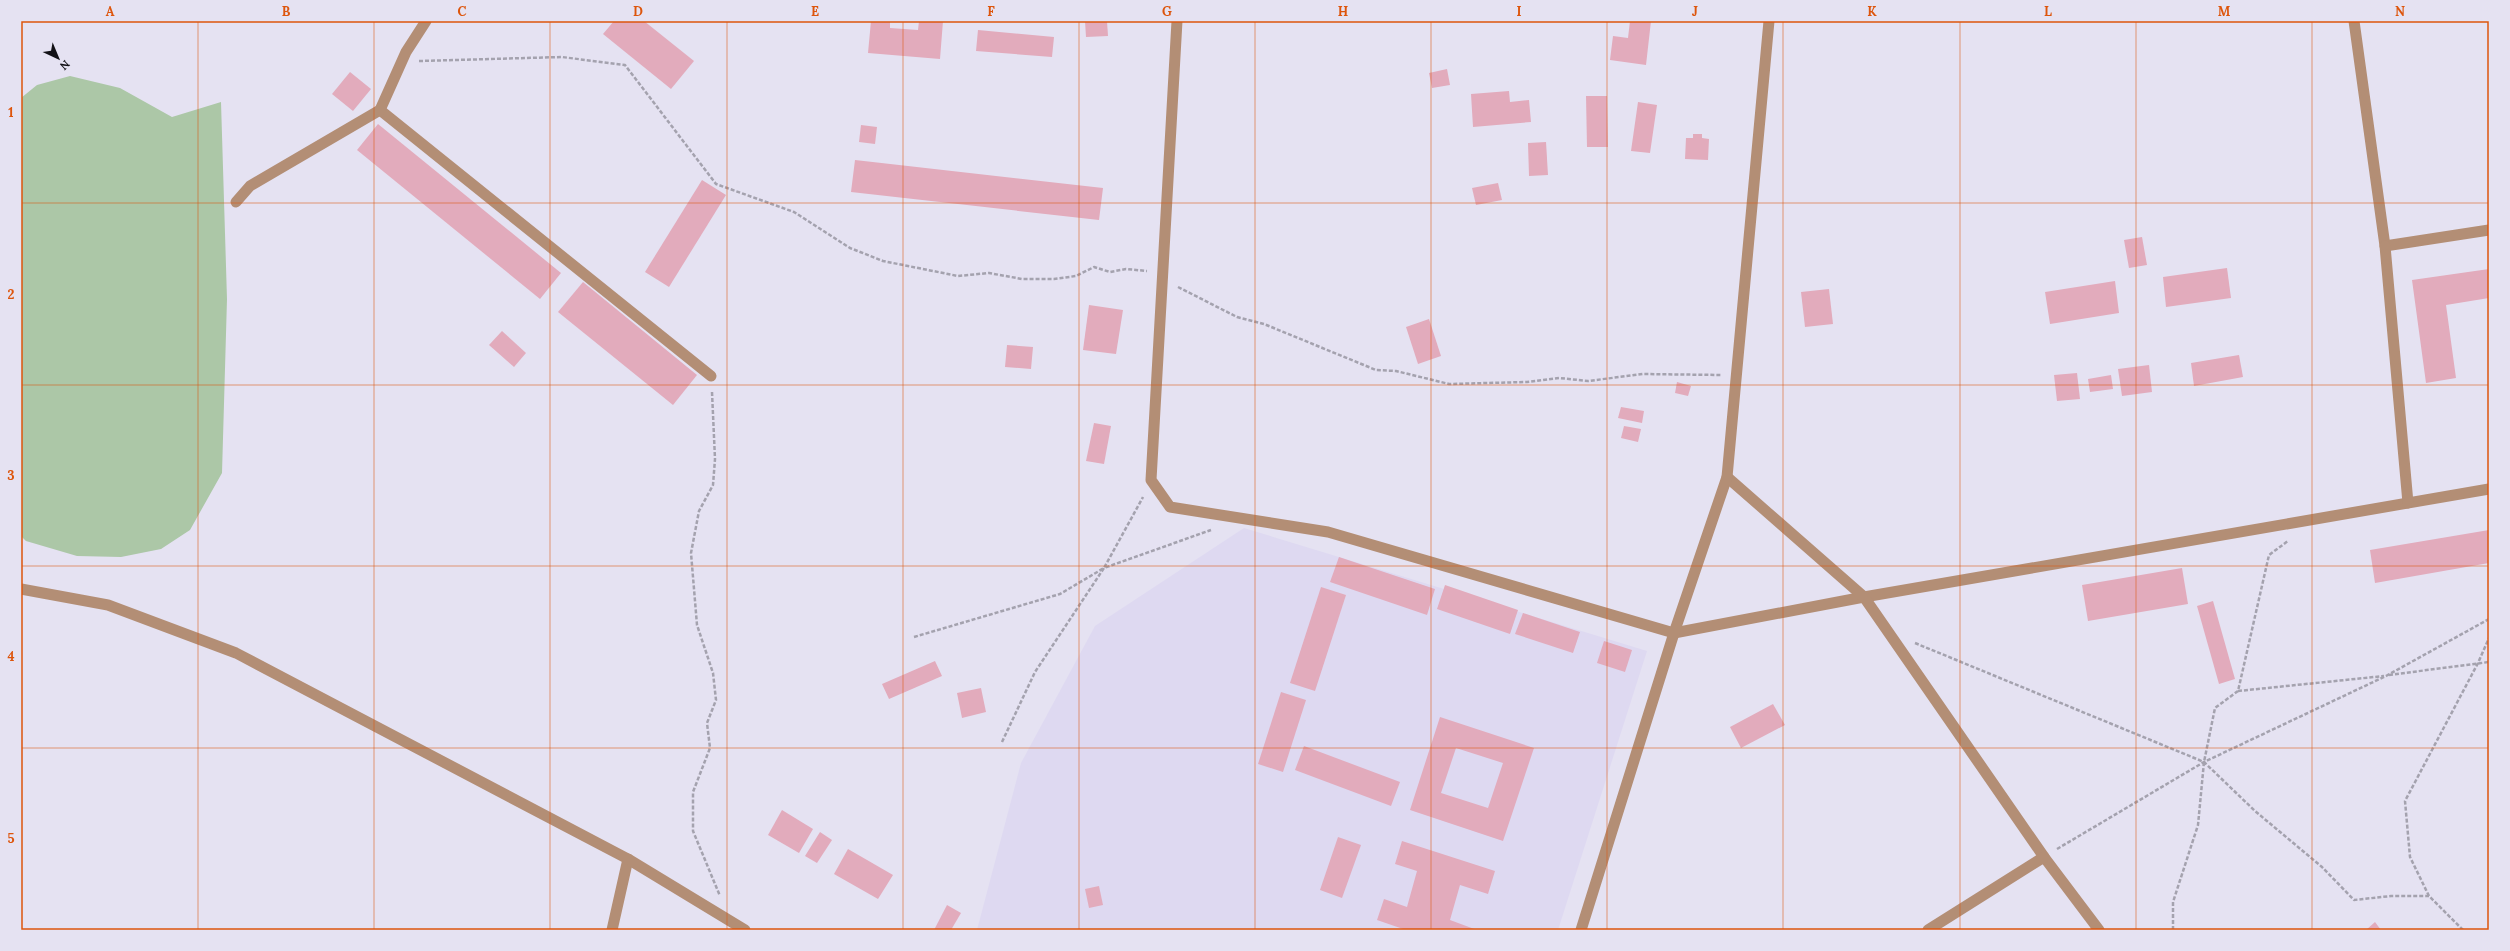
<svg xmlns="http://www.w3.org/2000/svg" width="2510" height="951" font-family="Lora,serif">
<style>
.built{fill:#ded9f1}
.green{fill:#acc7a7}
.building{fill:#e2abbc;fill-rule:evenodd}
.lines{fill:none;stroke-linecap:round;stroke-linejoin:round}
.path{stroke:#a4a2ae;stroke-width:2.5;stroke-dasharray:4 2;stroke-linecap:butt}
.minor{stroke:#b38e75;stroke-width:11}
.tertiary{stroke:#b38e75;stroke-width:11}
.grid{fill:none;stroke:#dd550c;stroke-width:1;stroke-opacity:0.55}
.neatline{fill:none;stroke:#dd550c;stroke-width:1.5}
.grid-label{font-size:13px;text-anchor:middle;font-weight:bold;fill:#dd550c}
</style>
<rect width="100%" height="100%" fill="#e5e2f2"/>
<!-- built -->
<polygon class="built" points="1244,528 1647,651 1558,930 977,930 1021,763 1095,626"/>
<!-- green -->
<polygon class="green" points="70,76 120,88 172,117 221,102 227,299 222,473 190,530 161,549 121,557 77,556 26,541 21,536 21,98 37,85"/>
<!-- building -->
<g class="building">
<polygon points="614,21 644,21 694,61 671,89 603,34"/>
<polygon points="871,21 890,21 890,28 918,30 919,21 943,21 940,59 868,53"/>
<polygon points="1085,21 1107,21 1108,36 1086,37"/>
<polygon points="1630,21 1651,21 1646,65 1610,60 1613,36 1628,38"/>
<polygon points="978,30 1054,37 1052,57 976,51"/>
<polygon points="1447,69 1450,85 1432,88 1429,73"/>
<polygon points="350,72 371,89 353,111 332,94"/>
<polygon points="1509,91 1510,102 1529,100 1531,122 1473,127 1471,94"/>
<polygon points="1586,96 1607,96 1608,147 1587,147"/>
<polygon points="1638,102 1657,105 1650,153 1631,151"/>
<polygon points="378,124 561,273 540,299 357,150"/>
<polygon points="861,125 877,127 875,144 859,142"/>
<polygon points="1693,134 1702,134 1702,138 1709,139 1708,160 1685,159 1686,138 1693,138"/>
<polygon points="1546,142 1548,175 1529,176 1528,143"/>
<polygon points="855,160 1103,188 1099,220 851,192"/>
<polygon points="702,180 726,195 669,287 645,272"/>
<polygon points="1498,183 1502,200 1476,205 1472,188"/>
<polygon points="2142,237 2147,265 2129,268 2124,240"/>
<polygon points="2227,268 2231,298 2166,307 2163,277"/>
<polygon points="2489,269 2489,298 2446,305 2456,378 2426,383 2412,280"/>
<polygon points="2115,281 2119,313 2050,324 2045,292"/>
<polygon points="583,282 697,375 673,405 558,312"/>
<polygon points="1829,289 1833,324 1805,327 1801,292"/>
<polygon points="1089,305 1123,310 1116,354 1083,350"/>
<polygon points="1429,319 1441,356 1418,364 1406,327"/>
<polygon points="502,331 526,353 514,367 489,345"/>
<polygon points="1007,345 1033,347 1031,369 1005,367"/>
<polygon points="2239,355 2243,377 2194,386 2191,363"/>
<polygon points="2149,365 2152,392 2122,396 2118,369"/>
<polygon points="2077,373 2080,399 2057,401 2054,375"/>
<polygon points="2111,375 2113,389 2090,392 2088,379"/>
<polygon points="1677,382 1691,386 1688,396 1675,393"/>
<polygon points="1621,407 1644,411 1642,423 1618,418"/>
<polygon points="1094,423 1111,426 1104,464 1086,461"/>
<polygon points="1624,426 1641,429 1638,442 1621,438"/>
<polygon points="2489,530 2489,563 2375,583 2370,550"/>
<polygon points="1339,557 1435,589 1427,615 1330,582"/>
<polygon points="2182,568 2188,604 2088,621 2082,585"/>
<polygon points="1445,585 1518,610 1510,634 1437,609"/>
<polygon points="1321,587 1346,595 1315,691 1290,683"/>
<polygon points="2213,601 2235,679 2219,684 2197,606"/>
<polygon points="1523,613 1580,632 1573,653 1515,634"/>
<polygon points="1604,641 1632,650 1625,672 1597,663"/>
<polygon points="935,661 942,676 889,699 882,684"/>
<polygon points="981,688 986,712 962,718 957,693"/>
<polygon points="1281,692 1306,700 1283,772 1258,764"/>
<polygon points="1773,704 1785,725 1741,748 1730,727"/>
<path d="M1440,717L1534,748L1503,841L1410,810ZM1456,748L1503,763L1488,808L1441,793Z"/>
<polygon points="1304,746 1400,782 1391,806 1295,770"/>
<polygon points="782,810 813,829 799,853 768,835"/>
<polygon points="820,832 832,840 817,863 805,856"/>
<polygon points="1338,837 1361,845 1342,898 1320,890"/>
<polygon points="1402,841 1495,871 1488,894 1460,885 1450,920 1477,930 1406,930 1377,920 1384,899 1407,907 1417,871 1395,864"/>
<polygon points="848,849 893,875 878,899 834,874"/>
<polygon points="1099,886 1103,905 1089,908 1085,889"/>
<polygon points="947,905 961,913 951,930 934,930"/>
<polygon points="2375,922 2381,930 2366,930"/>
</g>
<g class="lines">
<!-- path -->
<g class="path">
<polyline points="419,61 562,57 625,65 716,184 794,212 850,248 883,261 958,276 989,273 1022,279 1054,279 1076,276 1094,267 1110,272 1126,269 1147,271"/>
<polyline points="1178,287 1237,317 1264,324 1376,370 1396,371 1449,384 1527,382 1559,378 1588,381 1643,374 1721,375"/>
<polyline points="712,392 715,459 713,485 699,511 691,553 697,625 713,673 716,700 707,723 710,748 693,792 693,831 720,896"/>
<polyline points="914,637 1060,594 1104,568 1143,497"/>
<polyline points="1915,643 2204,762 2255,811 2322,867 2354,900 2391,896 2429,896"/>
<polyline points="2389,675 2489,662"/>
<polyline points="2238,691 2384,676"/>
<polyline points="1002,742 1035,672 1104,568 1211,530"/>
<polyline points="2057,849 2204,762 2386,676 2489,619"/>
<polyline points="2173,930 2173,902 2198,825 2204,762 2215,708 2238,691 2269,555 2288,541"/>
<polyline points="2463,930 2429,896 2410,857 2405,801 2478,663 2489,638"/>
</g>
<!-- minor -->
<g class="minor">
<polyline points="1177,21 1151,480 1170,507 1328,532 1674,633 1864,597 2489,489"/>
<polyline points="2354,21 2385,246 2489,230"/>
<polyline points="380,110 711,376"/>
<polyline points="236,202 250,186 380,110 406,52 426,21"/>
<polyline points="2385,246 2408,503"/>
<polyline points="1727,477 1864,597 2044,857 2099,930"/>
<polyline points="612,930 628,859"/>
<polyline points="1581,930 1674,633 1727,477 1769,21"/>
<polyline points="1928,930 2044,857"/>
</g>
<!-- tertiary -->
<polyline class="tertiary" points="21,589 108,605 236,653 628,859 745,930"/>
</g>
<!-- grid -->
<path class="grid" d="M198,21V930M374,21V930M550,21V930M727,21V930M903,21V930M1079,21V930M1255,21V930M1431,21V930M1607,21V930M1783,21V930M1960,21V930M2136,21V930M2312,21V930M21,203H2489M21,385H2489M21,566H2489M21,748H2489"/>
<!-- border -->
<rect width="2510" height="951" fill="none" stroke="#e5e2f2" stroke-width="44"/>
<!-- north arrow -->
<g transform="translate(58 58) rotate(136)" stroke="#e5e2f2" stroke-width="3" paint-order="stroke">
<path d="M0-3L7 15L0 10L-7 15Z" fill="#121116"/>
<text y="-6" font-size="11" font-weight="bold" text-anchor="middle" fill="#121116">N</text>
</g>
<rect x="22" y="22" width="2466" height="907" class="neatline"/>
<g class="grid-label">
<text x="110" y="16">A</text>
<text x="286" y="16">B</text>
<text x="462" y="16">C</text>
<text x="638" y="16">D</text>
<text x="815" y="16">E</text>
<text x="991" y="16">F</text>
<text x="1167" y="16">G</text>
<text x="1343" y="16">H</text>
<text x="1519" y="16">I</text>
<text x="1695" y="16">J</text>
<text x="1872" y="16">K</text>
<text x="2048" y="16">L</text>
<text x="2224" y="16">M</text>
<text x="2400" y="16">N</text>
<text x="11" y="117">1</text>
<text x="11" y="299">2</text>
<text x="11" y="480">3</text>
<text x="11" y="661">4</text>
<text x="11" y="843">5</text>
</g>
</svg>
